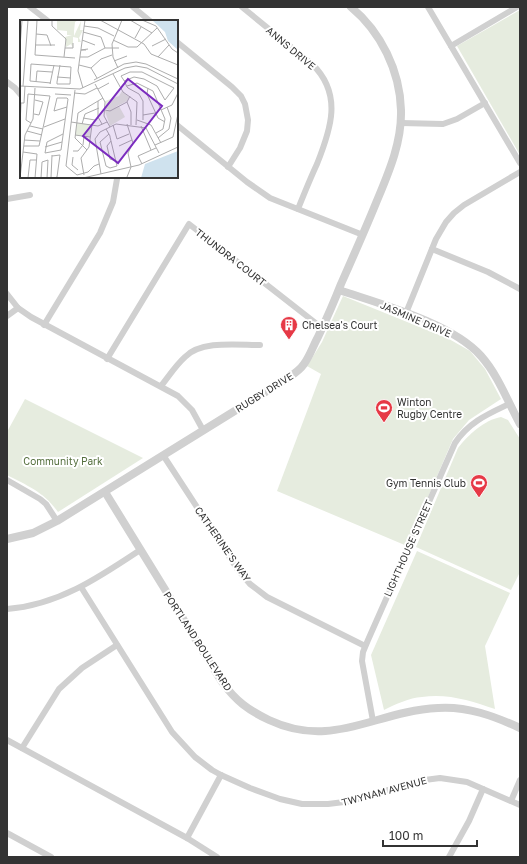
<svg xmlns="http://www.w3.org/2000/svg" width="527" height="864" font-family="'Golos Text',sans-serif">
<style>
.green{fill:#e6ecdf}
.lines{fill:none;stroke-linecap:round;stroke-linejoin:round}
.minor{stroke:#d0d0d0;stroke-width:6}
.tertiary{stroke:#d0d0d0;stroke-width:8}
.labels{text-anchor:middle;stroke-width:4;stroke-linejoin:round;paint-order:stroke}
.street-label{font-size:10px;fill:#333;stroke:#fff}
.poi-label{font-size:10px;fill:#333;stroke:#fff;text-anchor:start}
.park-label{font-size:10px;fill:#56703f;stroke:#fff}
.inset-road{fill:none;stroke:#adadad;stroke-width:1}
.view{fill:#7b2cbf;fill-opacity:0.15;stroke:#7b2cbf;stroke-width:2}
.inset-edge{fill:none;stroke:#333;stroke-width:2}
</style>
<rect width="100%" height="100%" fill="#fff"/>
<!-- green -->
<g class="green">
<polygon points="520,10 520,155 457,46"/>
<polygon points="343,296 422,328 449,339 470,351 485,369 501,399 469,420 453,439 407,546 277,491 321,374 307,366 322,342"/>
<path d="M25,399L143,458L58,512C44,492 28,486 7,475V432Z"/>
<path d="M501,417L508,420L520,439V572L511,590L416,547L458,448C468,435 484,420 501,417Z"/>
<path d="M417,551L510,593L485,646L495,709C472,701 447,693 422,697C409,698 396,704 384,710L371,655Z"/>
</g>
<g class="lines">
<!-- minor -->
<g class="minor">
<polyline points="30,7 48,21"/>
<polyline points="133,7 150,21"/>
<path d="M242,7L312,64C343,94 331,129 317,164C310,179 304,194 298,209"/>
<polyline points="428,7 520,163"/>
<polyline points="177,42 232,87 241,96 245,104 248,120 247,131 240,148 228,167"/>
<polyline points="451,46 517,7"/>
<polyline points="7,82 15,88 21,95"/>
<polyline points="401,123 443,124 457,119 485,103"/>
<polyline points="177,125 247,182 270,198 363,235"/>
<polyline points="7,199 30,195"/>
<polyline points="432,249 488,272 520,289"/>
<polyline points="7,294 18,308 31,317 178,396 192,410 203,430"/>
<polyline points="406,313 436,239 446,222 454,213 464,205 520,172"/>
<polyline points="7,316 18,308"/>
<polyline points="44,325 100,233 113,202 117,179"/>
<polyline points="107,359 189,224 322,328"/>
<path d="M161,386C169,376 176,365 185,357C201,340 238,345 260,345"/>
<polyline points="163,455 238,570 250,584 267,597 365,646"/>
<polyline points="7,480 40,499 46,504 57,521"/>
<polyline points="81,587 172,732 195,757 212,770 221,775 250,788 280,799 302,804 328,804 352,801 417,781 440,778 467,782 520,805"/>
<path d="M7,609C58,605 98,578 140,550"/>
<path d="M373,721L362,661L363,652L368,640L455,443C469,422 488,414 509,404"/>
<polyline points="7,740 187,838 217,857"/>
<polyline points="22,748 59,689 82,668 117,645"/>
<polyline points="511,801 520,780"/>
<polyline points="7,833 51,857"/>
<polyline points="187,838 221,775"/>
<polyline points="449,857 469,821 483,789"/>
</g>
<!-- tertiary -->
<g class="tertiary">
<path d="M339,290C380,304 452,323 481,356C498,375 508,402 520,424"/>
<path d="M105,492L222,682C236,701 248,710 269,720C333,750 375,711 438,708C467,706 494,716 520,728"/>
<path d="M7,539L33,533L57,521L288,378C294,374 300,370 304,364C310,356 313,346 318,337C326,320 334,302 341,284C353,257 365,230 376,203C388,174 402,143 401,110C400,71 381,32 351,7"/>
</g>
</g>
<!-- icons -->
<defs>
<symbol id="building-pin" viewBox="-11 -11 22 30"><path d="M0 17L-7.5 6A9.5 9.5 0 1 1 7.5 6Z" fill="#e63946" stroke="#fff"/><path d="M-4-6H4V6H1V3H-1V6H-4ZM-2.5-4.3h1.7v1.8h-1.7ZM.8-4.3h1.7v1.8H.8ZM-2.5-1h1.7V.8h-1.7ZM.8-1h1.7V.8H.8Z" fill="#fff"/></symbol>
<symbol id="stadium-pin" viewBox="-11 -11 22 30"><path d="M0 17L-7.5 6A9.5 9.5 0 1 1 7.5 6Z" fill="#e63946" stroke="#fff"/><path d="M0-5a6.5 5 0 1 0 0 10a6.5 5 0 1 0 0-10ZM-3.5-1.8h7v3.6h-7Z" fill="#fff"/></symbol>
</defs>
<g fill-rule="evenodd">
<use href="#building-pin" x="279" y="315" width="20" height="27"/>
<use href="#stadium-pin" x="374" y="398" width="20" height="27"/>
<use href="#stadium-pin" x="469" y="473" width="20" height="27"/>
</g>
<g class="labels">
<!-- street labels -->
<g class="street-label">
<text transform="translate(291 48) rotate(40)" y="4">ANNS DRIVE</text>
<text transform="translate(231 257) rotate(38)" y="4">THUNDRA COURT</text>
<text transform="translate(416 319) rotate(23)" y="4">JASMINE DRIVE</text>
<text transform="translate(264 392) rotate(-32)" y="4">RUGBY DRIVE</text>
<text transform="translate(223 544) rotate(55)" y="4">CATHERINE'S WAY</text>
<text transform="translate(408 548) rotate(-66)" y="4">LIGHTHOUSE STREET</text>
<text transform="translate(198 641) rotate(57)" y="4">PORTLAND BOULEVARD</text>
<text transform="translate(384 791) rotate(-15)" y="4">TWYNAM AVENUE</text>
</g>
<!-- poi labels -->
<g class="poi-label">
<text x="302" y="329">Chelsea's Court</text>
<text x="397" y="406">Winton<tspan x="397" dy="12">Rugby Centre</tspan></text>
<text x="466" y="487" text-anchor="end">Gym Tennis Club</text>
</g>
<!-- park labels -->
<g class="park-label">
<text x="63" y="465">Community Park</text>
</g>
</g>
<!-- overview -->
<g transform="translate(20 20)">
<rect width="158" height="158" fill="#fff"/>
<path d="M37,0H58L55,2L54,11V16L61,1L60,10H63L59,18L61,22H58V18L53,17V28L51,24L46,27L45,17L52,15H47V11L37,10ZM102,71L109,77L107,81L90,90L86,89L85,81L99,76ZM99,86L105,97L90,106L85,91ZM57,103L71,105L70,117L55,115Z" fill="#e6ecdf"/>
<path d="M132,0H158V30L148,21L145,12ZM158,131V158H121L125,144Z" fill="#cfe2ee"/>
<path class="inset-road" d="M17,0L15,35L55,38M32,0V6L46,19L44,37M80,0L124,24L131,34L158,45M110,0L132,13M122,0L136,6L152,29L158,33M64,6L78,8L94,16M63,12L81,17L85,28M16,14L27,15L31,26M115,18L121,7M62,20L75,25M93,20L108,27H117L137,8M15,25H35M132,26L146,19M0,27L2,0M45,28H53V23M66,30H61L68,29M60,37H68L85,28H99M138,37L149,25M94,41L107,36M59,45L71,48L77,58M71,48L81,39L92,35M98,48L93,37L92,24L102,0M93,54L103,72L117,82L116,105M37,57L51,58M74,60L104,44L116,42L126,44L158,59M104,61L114,57L124,59L137,66L145,80L154,68L122,52H110L101,56L105,62L106,65L107,67L108,68L119,74L123,81V100M16,62L17,51L32,52M37,62L40,45M31,63L10,61L11,44L51,47L50,64H37V62M30,64L34,45M75,64L85,82L84,96L90,107M0,66L60,69L105,48L116,46L127,48L158,64M3,66L8,0M107,66L117,63L133,71L145,99L143,109L136,113M63,68L58,51L65,0M128,68L127,74L138,98L145,102M78,69L89,63M55,70L46,146L57,155L68,152L74,146L79,144M54,73L65,74L77,68M35,74L51,75M78,81V97L82,104M107,82L111,92V105M0,83H4L5,66M85,90L90,91L107,82L110,76M141,90L152,85L158,73M34,91L37,78H47L48,79L41,130L25,133L27,122L43,114M34,91L47,87M14,94L19,95L23,82L15,80M123,95L135,93M63,98L75,100M117,100L131,105L141,123M51,102L78,106L87,102M62,104L65,94L79,88M107,104L113,123L108,133L111,147L107,157M0,105L1,83M93,105L97,119L109,114M10,106L23,109M121,106L131,130M24,107L45,99M86,109L90,116V117L97,146L90,148L86,146L80,122L89,114M7,111L22,115M55,115L70,117M138,118L149,109L151,98L147,87M4,120L20,121M91,121L87,126L90,139L96,141M135,125L153,117L158,94M4,126H19L30,76L8,74L6,100L11,103M99,126L112,120M25,127L42,122M67,130L55,118L58,93L83,78M53,131H58L63,125L64,116M3,132L17,134L15,158M32,136L40,135L37,157L34,158M53,137L52,145L58,150M122,144L118,136L136,128M81,154L75,119L80,112L96,104L126,108L139,133M64,155L61,138L69,127L72,105M0,158L5,115L13,99L15,68M8,158L10,140H16M21,158L22,142L28,140L27,158M31,158L32,135M63,158L119,145L158,127"/>
<path class="view" d="M108,59L142,86L98,143L63,116Z"/>
<rect width="158" height="158" class="inset-edge"/>
</g>
<!-- border -->
<rect width="527" height="864" fill="none" stroke="#333333" stroke-width="16"/>
<!-- scale -->
<path d="M383 840v6h94v-6" fill="none" stroke="#333333" stroke-width="2"/>
<text x="389" y="840" font-size="12" fill="#333333" stroke="#ffffff" stroke-width="3" paint-order="stroke">100 m</text>
</svg>
